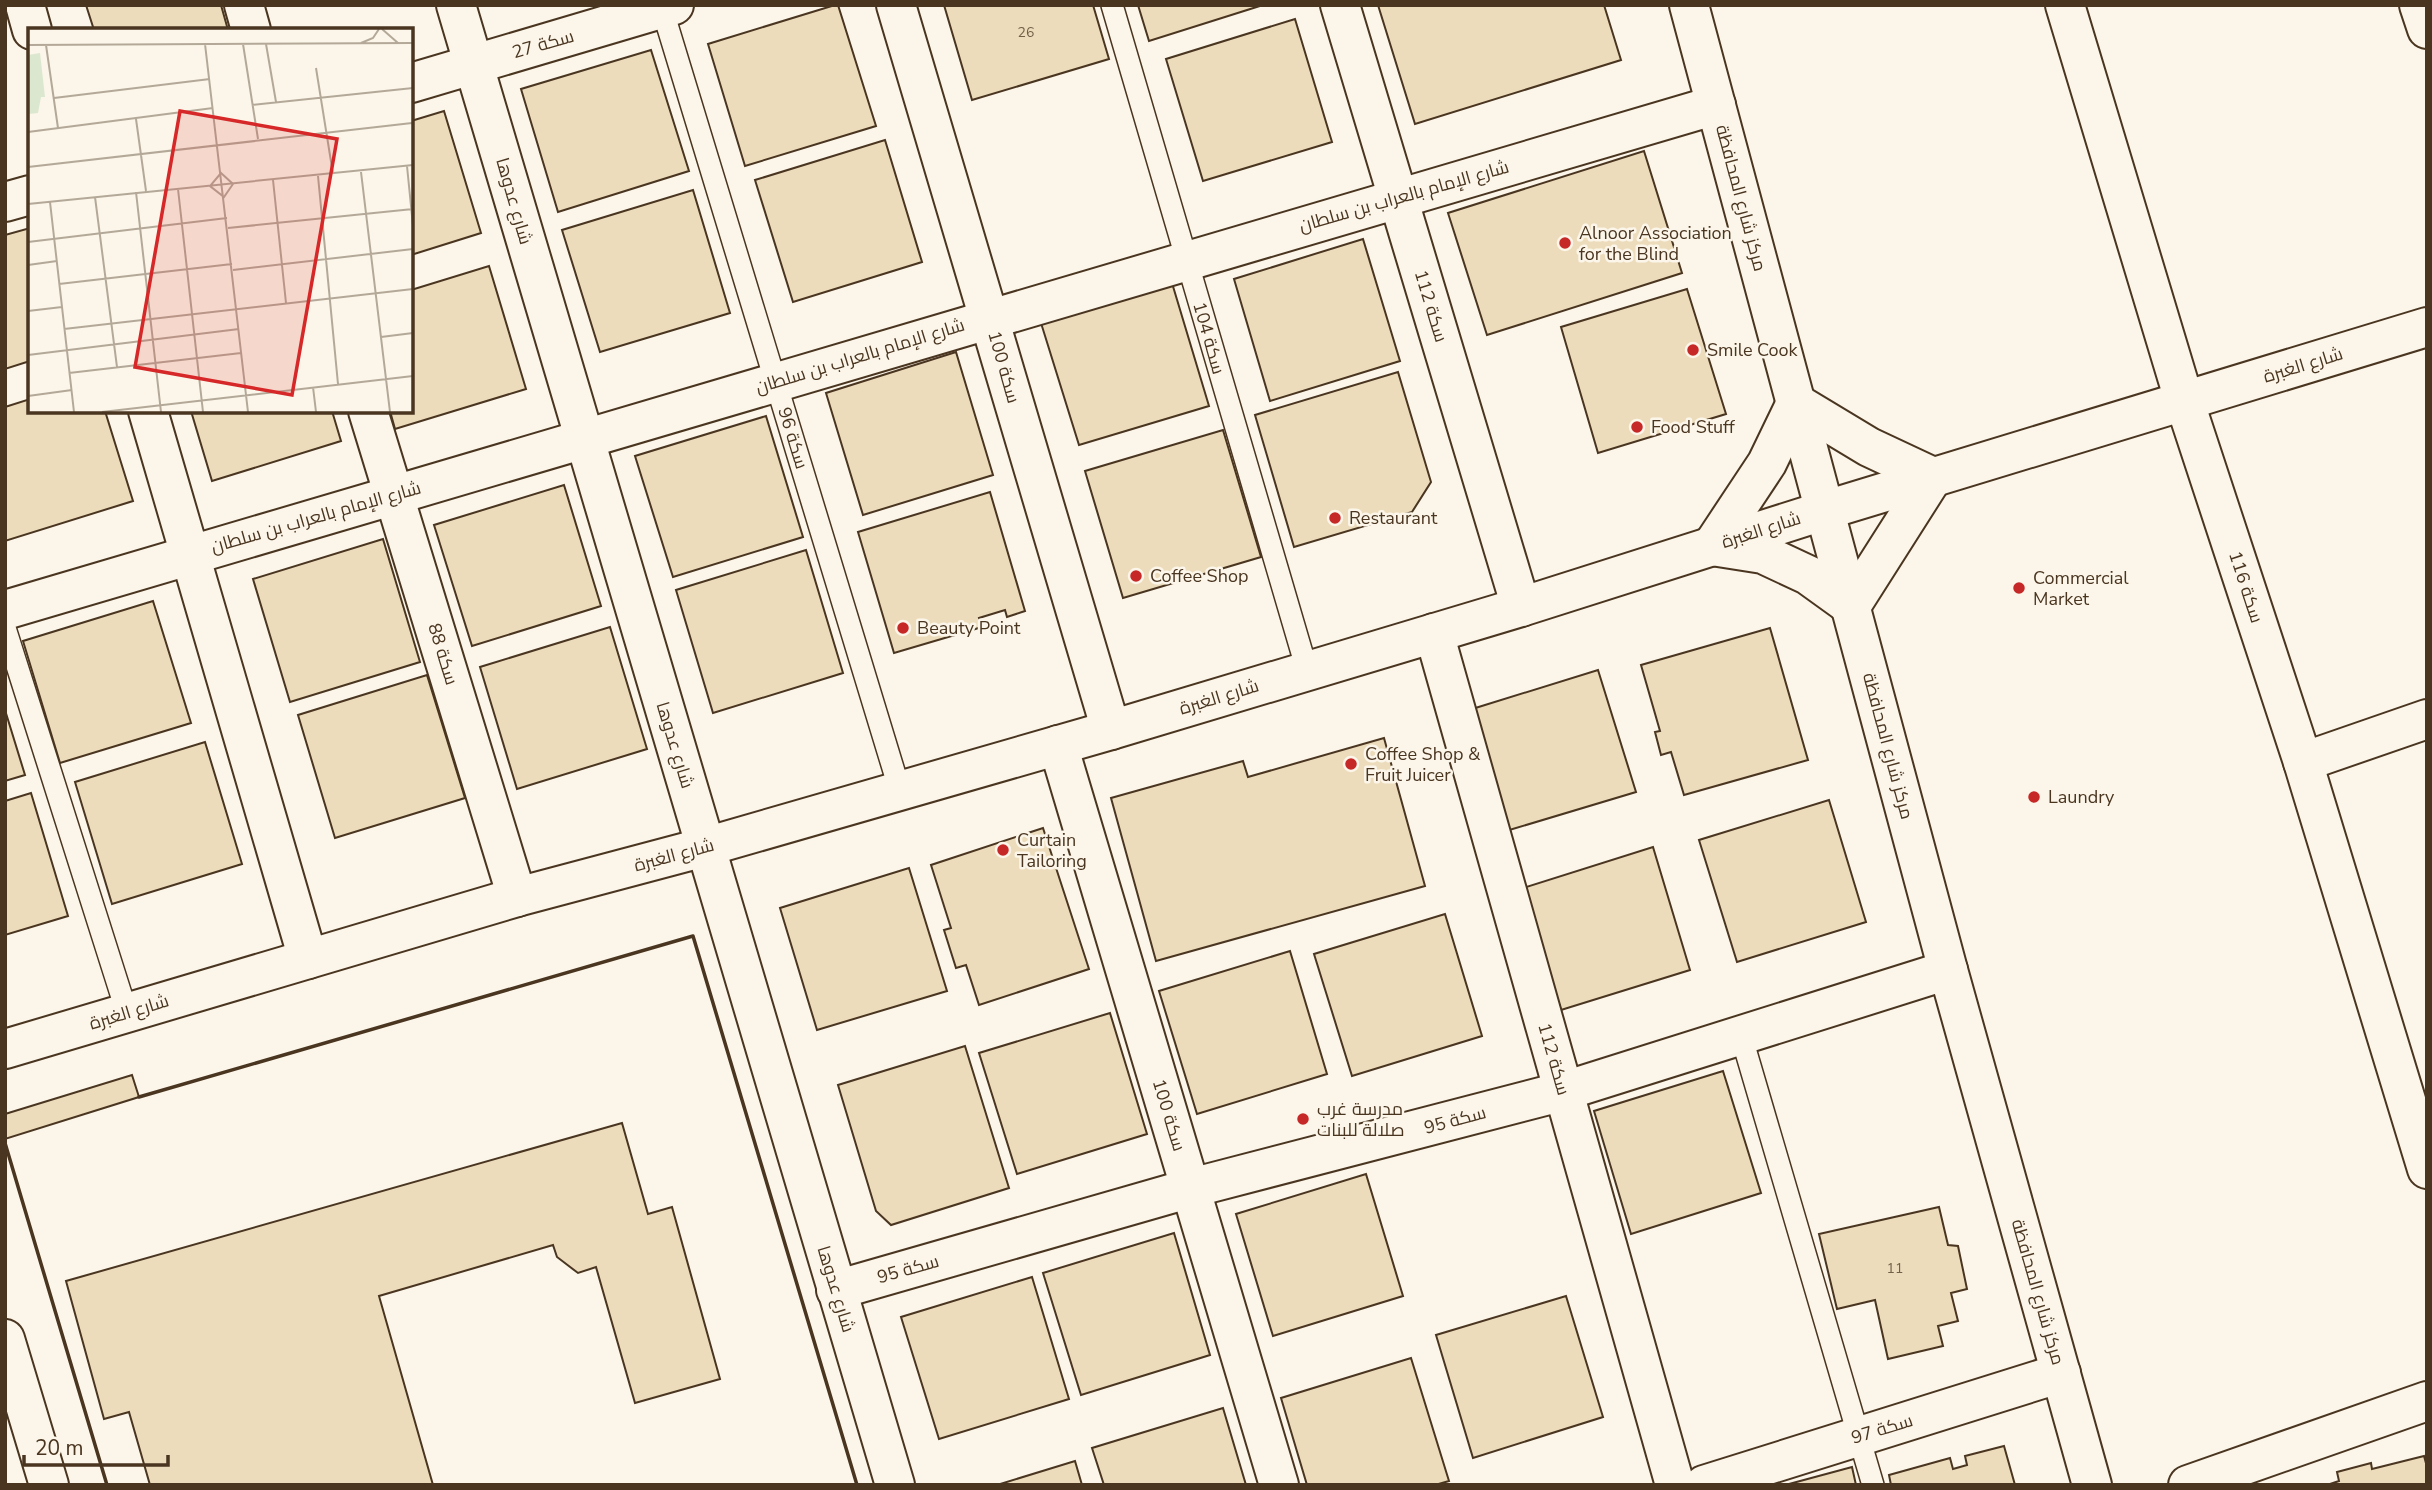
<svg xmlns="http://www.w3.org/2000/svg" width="2432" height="1490" font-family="'Nunito Sans',Cairo,sans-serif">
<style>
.building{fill:#ecdcbc;stroke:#4a3520;stroke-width:2}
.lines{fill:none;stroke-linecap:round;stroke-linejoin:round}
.lane-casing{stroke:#4a3520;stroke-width:24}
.street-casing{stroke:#4a3520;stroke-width:42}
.secondary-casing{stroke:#4a3520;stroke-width:42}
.lane{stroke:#fbf6e9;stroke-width:21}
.street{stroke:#fbf6e9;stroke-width:38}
.secondary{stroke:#fbf6e9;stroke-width:38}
.wall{stroke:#4a3520;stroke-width:3.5}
.poi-dot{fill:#c62828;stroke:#fbf6e9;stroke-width:2.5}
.labels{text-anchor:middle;stroke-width:5;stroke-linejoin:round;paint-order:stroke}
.number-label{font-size:14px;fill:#725f47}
.street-label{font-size:18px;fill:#4a3520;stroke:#fbf6e9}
.poi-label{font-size:18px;fill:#4a3520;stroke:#fbf6e9;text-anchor:start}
.inset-road{fill:none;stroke:#b4a999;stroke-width:2}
.view{fill:#d62828;fill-opacity:0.15;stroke:#d62828;stroke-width:3.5}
.inset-edge{fill:none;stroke:#4a3520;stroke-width:3.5}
</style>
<rect width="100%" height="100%" fill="#fbf6e9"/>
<!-- building -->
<g class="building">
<polygon points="86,5 221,5 228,30 94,30"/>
<polygon points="835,5 838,5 876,126 745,166 708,44"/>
<polygon points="944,5 1093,5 1109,59 972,100"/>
<polygon points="1138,5 1263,5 1149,41"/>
<polygon points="1378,5 1604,5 1621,60 1415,124"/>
<polygon points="1295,19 1332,142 1203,181 1166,59"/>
<polygon points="651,50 689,171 558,212 521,89"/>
<polygon points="444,111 481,233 411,255 411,121"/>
<polygon points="885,140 922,262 793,302 755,180"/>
<polygon points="1644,151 1682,273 1487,335 1448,213"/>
<polygon points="693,190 730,313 600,352 562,230"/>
<polygon points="30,228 30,361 5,369 5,235"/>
<polygon points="1363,239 1400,361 1270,401 1234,279"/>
<polygon points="489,266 526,389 395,429 390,411 411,411 411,290"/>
<polygon points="1172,283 1209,406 1079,445 1041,323"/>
<polygon points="1687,289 1726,414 1598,453 1561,327"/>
<polygon points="956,352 993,475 863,515 826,393"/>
<polygon points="1398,372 1431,482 1412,512 1294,547 1255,415"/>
<polygon points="30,399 30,411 105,411 133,501 5,541 5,407"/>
<polygon points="191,411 332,411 341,441 212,481"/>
<polygon points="766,416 803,537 673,577 635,456"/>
<polygon points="1223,430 1261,557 1123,598 1085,471"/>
<polygon points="564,485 601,606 472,646 434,525"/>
<polygon points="990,492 1025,611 1007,617 1005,610 979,618 982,627 894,653 858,532"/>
<polygon points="383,539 420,662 290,702 253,579"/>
<polygon points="806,550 843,673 713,713 676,590"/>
<polygon points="153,601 191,723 60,763 23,641"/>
<polygon points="610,627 647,749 517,789 480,667"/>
<polygon points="1770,628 1808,760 1684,795 1671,752 1661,755 1655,732 1660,731 1641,665"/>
<polygon points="1598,670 1636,792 1506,831 1469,710"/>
<polygon points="427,675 465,798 335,838 298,715"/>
<polygon points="5,710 25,775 5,781"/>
<polygon points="1384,738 1425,886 1156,961 1111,798 1243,761 1248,777"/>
<polygon points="205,742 242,864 112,904 75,782"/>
<polygon points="31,793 68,916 5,935 5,801"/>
<polygon points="1829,800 1866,922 1737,962 1699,840"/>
<polygon points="1043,828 1089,969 979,1005 966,965 956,968 944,930 951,928 931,865"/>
<polygon points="1653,847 1690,970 1561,1010 1523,888"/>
<polygon points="909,868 947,991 817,1030 780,908"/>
<polygon points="1445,914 1482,1036 1352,1076 1314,954"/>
<polygon points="1290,951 1327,1074 1197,1114 1159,991"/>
<polygon points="1110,1013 1147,1134 1017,1174 979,1053"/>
<polygon points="965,1046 1009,1188 891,1225 876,1211 838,1085"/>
<polygon points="1723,1071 1761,1193 1631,1234 1594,1111"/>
<polygon points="132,1075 139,1097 5,1139 5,1114"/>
<polygon points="622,1123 648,1214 672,1207 720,1379 635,1403 596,1267 578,1273 557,1257 553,1245 379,1296 433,1485 150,1485 129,1412 104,1419 66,1281"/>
<polygon points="1366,1174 1403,1296 1273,1336 1236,1214"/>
<polygon points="1939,1207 1948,1245 1958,1246 1967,1289 1951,1293 1958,1321 1938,1326 1943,1346 1888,1359 1875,1300 1837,1309 1819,1234"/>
<polygon points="1174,1233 1210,1355 1081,1395 1043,1273"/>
<polygon points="1032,1277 1069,1399 939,1439 901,1317"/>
<polygon points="1566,1296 1603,1417 1473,1458 1436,1335"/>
<polygon points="1411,1358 1449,1481 1435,1485 1307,1485 1281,1398"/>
<polygon points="1223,1408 1246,1485 1104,1485 1092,1448"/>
<polygon points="2004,1446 2015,1485 1891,1485 1889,1475 1950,1458 1953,1469 1967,1465 1965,1456"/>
<polygon points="2424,1456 2427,1467 2427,1485 2327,1485 2339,1481 2337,1472 2371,1463 2372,1469"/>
<polygon points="1075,1461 1082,1485 997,1485"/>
<polygon points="1852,1467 1856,1485 1789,1484"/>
</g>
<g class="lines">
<defs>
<g id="lane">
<polyline points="661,5 900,791"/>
<polyline points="1112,5 1307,670"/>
<polyline points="5,628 127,1013"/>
<polyline points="1741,1035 1873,1485"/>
</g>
<g id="street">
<polyline points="25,5 32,30"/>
<polyline points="244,5 251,30"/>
<polyline points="456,5 895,1485"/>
<polyline points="896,5 1111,730"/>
<polyline points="1340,5 1521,607"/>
<polyline points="2065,5 2184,400 2303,762 2427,1169"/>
<polyline points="2419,5 2427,29"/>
<polyline points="411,83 674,5"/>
<polyline points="5,202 30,195"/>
<polyline points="148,411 308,959"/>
<polyline points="368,411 517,897"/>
<polyline points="5,610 1716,105"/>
<polyline points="1434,633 1675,1485"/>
<polyline points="1058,745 1279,1485"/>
<polyline points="2303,762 2427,719"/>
<polyline points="836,1290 1191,1188 1564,1091 1948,970"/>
<polyline points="5,1339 49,1485"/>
<polyline points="1704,1485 2061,1373"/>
<polyline points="2188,1485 2427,1401"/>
</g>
<g id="secondary">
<polyline points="1689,5 1948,970 2092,1485"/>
<polygon points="1796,403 1869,447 1933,477 1851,606 1808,575 1763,554 1712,546 1767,463"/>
<polyline points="5,1049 517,897 705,847 1111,730 1521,607 1826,510 2427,327"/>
</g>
</defs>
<!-- lane casing -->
<use href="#lane" class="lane-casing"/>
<!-- street casing -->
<use href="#street" class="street-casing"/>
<!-- secondary casing -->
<use href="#secondary" class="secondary-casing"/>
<!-- lane -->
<use href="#lane" class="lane"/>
<!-- street -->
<use href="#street" class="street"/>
<!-- secondary -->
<use href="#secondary" class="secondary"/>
<!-- wall -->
<g class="wall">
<polyline points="139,1097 693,936 857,1485"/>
<polyline points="5,1143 107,1485"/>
</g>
</g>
<!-- markers -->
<g class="poi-dot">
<circle cx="1565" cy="243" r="7"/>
<circle cx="1693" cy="350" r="7"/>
<circle cx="1637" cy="427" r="7"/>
<circle cx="1335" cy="518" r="7"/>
<circle cx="1136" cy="576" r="7"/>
<circle cx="2019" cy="588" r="7"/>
<circle cx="903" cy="628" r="7"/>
<circle cx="1351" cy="764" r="7"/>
<circle cx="2034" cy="797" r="7"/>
<circle cx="1003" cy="850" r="7"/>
<circle cx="1303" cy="1119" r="7"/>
</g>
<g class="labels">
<!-- number labels -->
<g class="number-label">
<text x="1026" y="37">26</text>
<text x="1895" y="1273">11</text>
</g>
<!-- street labels -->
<g class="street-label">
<text transform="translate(543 44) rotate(-16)" y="6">سكة 27</text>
<text transform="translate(1404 196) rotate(-16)" y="6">شارع الإمام بالعراب بن سلطان</text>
<text transform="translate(1741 198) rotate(75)" y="6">مركز شارع المحافظة</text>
<text transform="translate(514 201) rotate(74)" y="6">شارع عدوها</text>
<text transform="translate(1431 306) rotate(73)" y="6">سكة 112</text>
<text transform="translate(1209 338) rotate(74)" y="6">سكة 104</text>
<text transform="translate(860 356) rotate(-17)" y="6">شارع الإمام بالعراب بن سلطان</text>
<text transform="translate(2303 365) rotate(-17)" y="6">شارع الغبرة</text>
<text transform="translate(1004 367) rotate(74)" y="6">سكة 100</text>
<text transform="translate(793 438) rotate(73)" y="6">سكة 96</text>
<text transform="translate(316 517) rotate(-16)" y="6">شارع الإمام بالعراب بن سلطان</text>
<text transform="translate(1761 530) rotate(-18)" y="6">شارع الغبرة</text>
<text transform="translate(2246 587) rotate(72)" y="6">سكة 116</text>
<text transform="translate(443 654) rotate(73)" y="6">سكة 88</text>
<text transform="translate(1219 697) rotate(-17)" y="6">شارع الغبرة</text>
<text transform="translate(675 745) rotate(73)" y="6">شارع عدوها</text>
<text transform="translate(1888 746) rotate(75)" y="6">مركز شارع المحافظة</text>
<text transform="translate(674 855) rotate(-15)" y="6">شارع الغبرة</text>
<text transform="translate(129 1012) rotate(-17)" y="6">شارع الغبرة</text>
<text transform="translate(1554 1059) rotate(74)" y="6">سكة 112</text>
<text transform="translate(1169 1115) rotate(73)" y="6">سكة 100</text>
<text transform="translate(1455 1120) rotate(-15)" y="6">سكة 95</text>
<text transform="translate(908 1269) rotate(-16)" y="6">سكة 95</text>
<text transform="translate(836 1289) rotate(73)" y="6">شارع عدوها</text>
<text transform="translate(2038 1292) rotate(74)" y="6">مركز شارع المحافظة</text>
<text transform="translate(1882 1429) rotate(-17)" y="6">سكة 97</text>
</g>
<!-- poi labels -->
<g class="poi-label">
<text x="1579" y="239">Alnoor Association<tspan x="1579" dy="21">for the Blind</tspan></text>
<text x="1707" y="356">Smile Cook</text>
<text x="1651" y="433">Food Stuff</text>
<text x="1349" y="524">Restaurant</text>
<text x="1150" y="582">Coffee Shop</text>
<text x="2033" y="584">Commercial<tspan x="2033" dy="21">Market</tspan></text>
<text x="917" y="634">Beauty Point</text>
<text x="1365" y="760">Coffee Shop &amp;<tspan x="1365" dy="21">Fruit Juicer</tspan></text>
<text x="2048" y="803">Laundry</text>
<text x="1017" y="846">Curtain<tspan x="1017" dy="21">Tailoring</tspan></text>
<text x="1317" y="1115">مدرسة غرب<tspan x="1317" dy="21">صلالة للبنات</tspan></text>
</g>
</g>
<!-- overview -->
<g transform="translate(28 28)">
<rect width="385" height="385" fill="#fbf6e9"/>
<path d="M12,25L17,69H13L10,85L0,86V27Z" fill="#dce7d0"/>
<path class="inset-road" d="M354,1L370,15M333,15L345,10L351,1M177,16L220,384M215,16L230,111M238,16L248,74M0,17L385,15M18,17L30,100M288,40L305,146M26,70L182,51M224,77L385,60M108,91L118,163M0,104L185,80M379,138L385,198M0,139L384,95M333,144L362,384M193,145L205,156L196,169L182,158ZM290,148L310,356M245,152L258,275M150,161L175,384M108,164L133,384M67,169L89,339M22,174L46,384M0,176L385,137M200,200L385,181M0,214L199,190M0,237L29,233M205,242L385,221M31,256L204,236M0,283L34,279M36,301L385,261M353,309L385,305M0,327L211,301M41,345L213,325M285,359L288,384M0,368L44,362M74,384L385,348"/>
<path class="view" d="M152,83L309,111L264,367L107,339Z"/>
<rect width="385" height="385" class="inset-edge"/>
</g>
<!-- border -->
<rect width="2432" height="1490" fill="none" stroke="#4a3520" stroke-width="14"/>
<!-- scale -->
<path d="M24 1455v10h144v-10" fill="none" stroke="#4a3520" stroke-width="3.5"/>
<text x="35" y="1455" font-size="21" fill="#4a3520" stroke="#fbf6e9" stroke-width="5" paint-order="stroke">20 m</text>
</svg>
